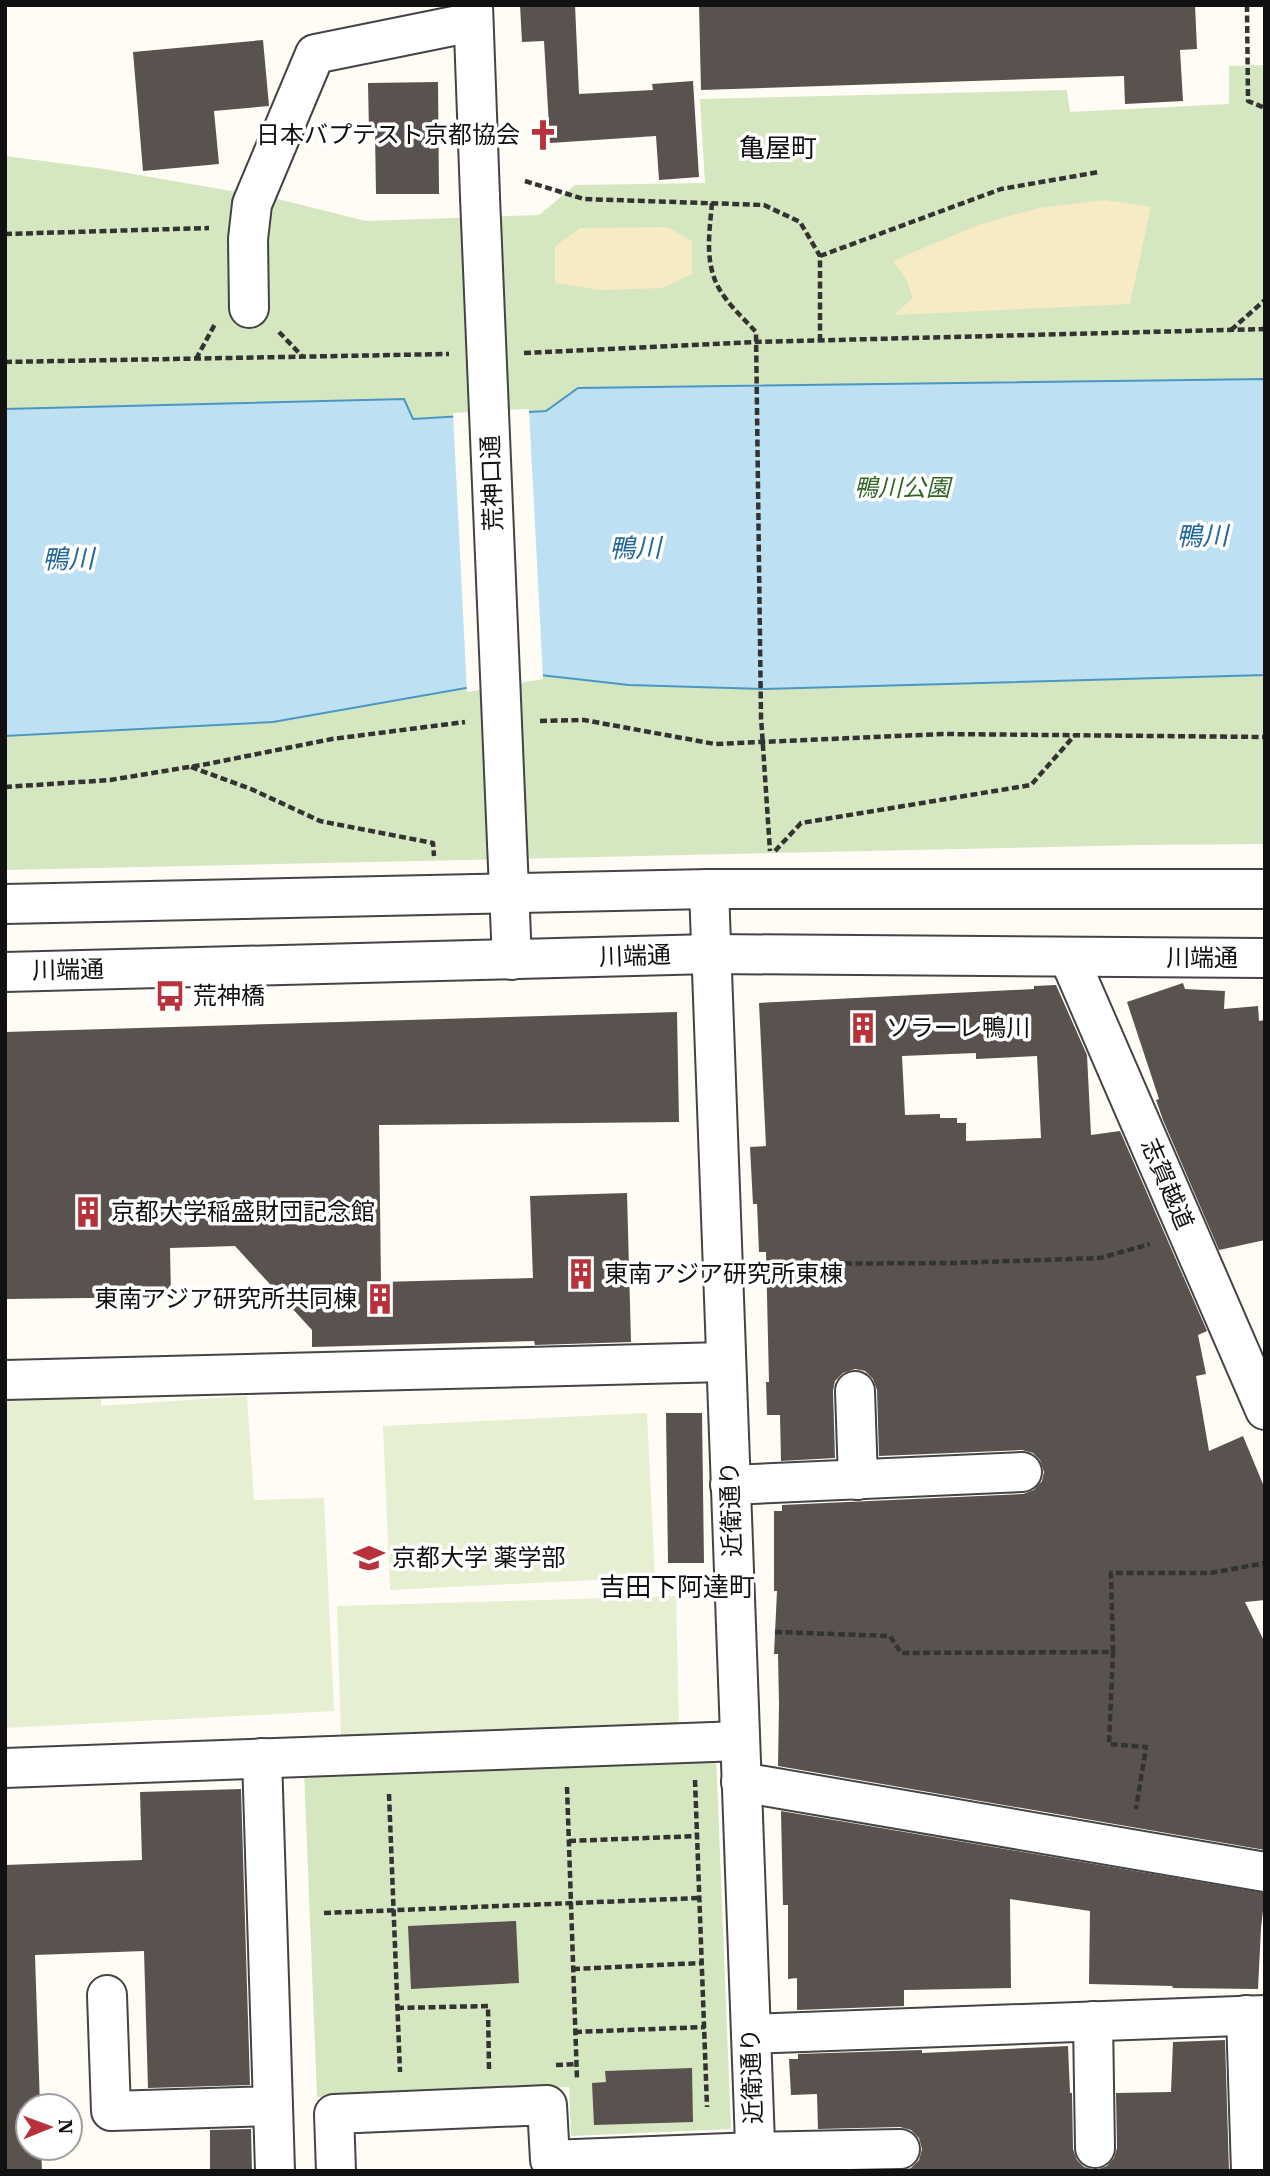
<svg xmlns="http://www.w3.org/2000/svg" width="1270" height="2176" font-family="'IBM Plex Serif','Noto Sans JP',serif">
<style>
.green{fill:#d5e7c0}
.sand{fill:#f7ebc5}
.pitch{fill:#e6efd1}
.water{fill:#bde0f2;stroke:#4a96c4;stroke-width:2}
.pier{fill:#fefcf5}
.building{fill:#59524e;fill-rule:evenodd}
.lines{fill:none;stroke-linecap:round;stroke-linejoin:round}
.minor-casing{stroke:#444;stroke-width:42}
.path{stroke:#333;stroke-width:4.5;stroke-dasharray:7 3.5;stroke-linecap:butt}
.minor{stroke:#fff;stroke-width:38}
.minor-bridge-casing{stroke:#444;stroke-width:42;stroke-linecap:butt}
.minor-bridge{stroke:#fff;stroke-width:38}
.labels{text-anchor:middle;stroke-width:7;stroke-linejoin:round;paint-order:stroke}
.poi-label{font-size:24px;fill:#111;stroke:#fff;text-anchor:start}
.street-label{font-size:24px;fill:#111;stroke:#fff}
.park-label{font-size:24px;font-style:italic;fill:#336525;stroke:#fff}
.neighbourhood-label{font-size:26px;fill:#111;stroke:#fff}
.water-label{font-size:26px;font-style:italic;fill:#22689b;stroke:#fff}
</style>
<rect width="100%" height="100%" fill="#fefcf5"/>
<!-- green -->
<g class="green">
<polygon points="1265,65 1265,844 1140,845 5,870 5,156 104,169 278,199 366,221 539,215 575,185 705,183 700,99 1067,90 1070,112 1229,104 1229,66"/>
<polygon points="716,1754 731,2129 571,2136 569,2087 317,2097 304,1770"/>
</g>
<!-- sand -->
<g class="sand">
<polygon points="1105,200 1151,207 1130,304 894,315 913,298 906,279 893,261 978,225 1039,208"/>
<polygon points="667,227 692,241 692,274 662,288 601,290 555,283 555,246 580,228"/>
</g>
<!-- pitch -->
<g class="pitch">
<polygon points="102,1385 101,1406 247,1396 254,1500 324,1498 334,1711 5,1728 5,1390"/>
<polygon points="647,1413 655,1577 390,1590 383,1426"/>
<polygon points="676,1596 679,1726 341,1737 337,1606"/>
</g>
<!-- water -->
<polygon class="water" points="1265,379 1265,675 764,689 629,685 540,675 273,722 5,736 5,409 404,399 413,419 546,411 578,388"/>
<!-- pier -->
<polygon class="pier" points="529,409 543,679 467,692 453,413"/>
<!-- building -->
<g class="building">
<polygon points="520,5 575,5 579,94 653,90 652,84 693,81 699,177 659,180 656,136 550,143 544,41 522,42"/>
<polygon points="699,5 1195,5 1197,49 1180,50 1183,101 1125,104 1124,76 701,90"/>
<polygon points="263,40 269,106 214,111 219,164 143,171 133,52"/>
<polygon points="438,82 439,194 376,194 375,132 369,132 368,83"/>
<polygon points="1183,983 1185,989 1225,991 1224,1009 1258,1006 1259,1021 1265,1020 1265,1240 1219,1250 1163,1120 1156,1100 1159,1099 1127,1002"/>
<path d="M1056,985L1087,1055L1091,1135L1120,1131L1207,1331L1198,1335L1206,1374L1196,1376L1209,1451L1243,1436L1265,1489V1600L1245,1602L1265,1643V1850L778,1766L779,1704L778,1654H774L777,1591H774V1511H782V1505L1023,1494L1034,1490L1042,1481L1044,1472L1040,1460L1033,1453L1022,1450L879,1456L877,1390L873,1379L865,1371L855,1369L843,1373L835,1381L833,1391L835,1458L781,1461L780,1415H767L766,1382H769L766,1252H759L757,1204H753L750,1147L766,1146L759,1003L1034,989V986ZM976,1053V1059L1037,1056L1041,1138L966,1141V1123H957V1118H940V1114L905,1115L902,1056Z"/>
<polygon points="677,1012 679,1122 379,1125 381,1282 533,1278 530,1196 627,1193 631,1342 535,1345 534,1341 312,1347 312,1330 235,1246 170,1248 171,1297 5,1299 5,1032"/>
<polygon points="666,1413 702,1413 704,1563 668,1563"/>
<polygon points="241,1789 250,2085 148,2088 144,1951 35,1955 40,2106 28,2106 28,2148 41,2148 42,2171 5,2171 5,1865 142,1860 140,1792"/>
<polygon points="781,1811 1265,1893 1261,1928 1258,1989 1173,1988 1172,1986 1089,1984 1090,1911 1010,1899 1011,1988 904,1990 904,2006 797,2010 797,1978 788,1979 788,1905 783,1905"/>
<polygon points="516,1921 519,1983 411,1989 408,1926"/>
<polygon points="1225,2040 1229,2171 901,2171 911,2168 919,2160 922,2149 919,2138 911,2130 900,2127 818,2129 817,2094 791,2095 789,2059 798,2059 798,2054 922,2050 922,2053 1068,2046 1070,2093 1072,2093 1073,2149 1077,2160 1084,2167 1096,2170 1107,2166 1114,2158 1117,2148 1116,2093 1171,2092 1173,2042"/>
<polygon points="692,2068 693,2122 594,2125 592,2083 606,2082 605,2071"/>
<polygon points="251,2129 252,2171 210,2171 210,2130"/>
</g>
<g class="lines">
<defs>
<g id="minor">
<polyline points="473,5 480,197"/>
<polyline points="249,308 248,239 252,204 315,54 473,22"/>
<polyline points="507,843 512,960"/>
<polyline points="709,889 756,2171"/>
<polyline points="5,904 709,889 1265,889"/>
<polyline points="1069,958 1265,1410"/>
<polyline points="5,972 711,954 1265,958"/>
<polyline points="5,1380 725,1362"/>
<polyline points="855,1391 858,1480"/>
<polyline points="730,1485 1022,1472"/>
<polyline points="5,1768 740,1741"/>
<polyline points="741,1782 1265,1872"/>
<polyline points="107,1995 111,2111 273,2106 262,1758"/>
<polyline points="1246,2015 1251,2171"/>
<polyline points="1093,2021 1095,2148"/>
<polyline points="751,2034 1265,2015"/>
<polyline points="273,2106 275,2171"/>
<polyline points="336,2171 334,2114 547,2105 550,2160 755,2152 900,2149"/>
</g>
</defs>
<!-- minor casing -->
<use href="#minor" class="minor-casing"/>
<!-- path -->
<g class="path">
<polyline points="1247,5 1248,101 1265,108"/>
<polyline points="525,181 584,199 764,205 800,222 820,256 820,341"/>
<path d="M712,203C709,237 703,270 726,299C735,311 746,321 756,332L761,717L770,851"/>
<polyline points="5,234 209,228"/>
<polyline points="820,256 1001,189 1099,172"/>
<polyline points="1231,330 1265,300"/>
<polyline points="279,332 302,356"/>
<polyline points="524,353 756,342 1265,329"/>
<polyline points="196,359 215,324"/>
<polyline points="5,362 449,354"/>
<polyline points="540,721 584,720 715,744 943,734 1265,737"/>
<polyline points="191,767 251,789 320,821 433,843 434,856"/>
<polyline points="5,787 110,780 207,764 332,739 465,722"/>
<polyline points="775,851 801,823 1031,785 1074,736"/>
<polyline points="761,1264 954,1263 1100,1258 1150,1244"/>
<polyline points="775,1632 890,1636 901,1653 1113,1652 1109,1744 1146,1747 1136,1809"/>
<polyline points="1113,1652 1111,1573 1211,1573 1265,1563"/>
<polyline points="695,1780 707,2107"/>
<polyline points="567,1787 577,2079"/>
<polyline points="389,1794 400,2072"/>
<polyline points="569,1841 697,1836"/>
<polyline points="324,1913 700,1898"/>
<polyline points="573,1969 702,1963"/>
<polyline points="397,2008 488,2006 489,2069"/>
<polyline points="575,2032 705,2027"/>
<polyline points="556,2065 577,2064"/>
</g>
<!-- minor -->
<use href="#minor" class="minor"/>
<defs>
<polyline id="minor-bridge" points="480,197 507,843"/>
</defs>
<!-- minor-bridge casing -->
<use href="#minor-bridge" class="minor-bridge-casing"/>
<!-- minor-bridge -->
<use href="#minor-bridge" class="minor-bridge"/>
</g>
<!-- icons -->
<defs>
<symbol id="church-bare" viewBox="-9 -9 18 18"><path d="M-1.2-6h2.4v3.5h3.3v2.4h-3.3V6h-2.4V-.1h-3.3v-2.4h3.3Z" fill="#b8323b" stroke="#fff" stroke-width="2.5" paint-order="stroke"/></symbol>
<symbol id="bus-bare" viewBox="-9 -9 18 18"><path d="M-5-6H5V4H4V6H2V4H-2V6H-4V4H-5ZM-3.5-4V0h7V-4ZM-3.5 1.2v1.5H-2V1.2ZM2 1.2v1.5H3.5V1.2Z" fill="#b8323b" stroke="#fff" stroke-width="2.5" paint-order="stroke"/></symbol>
<symbol id="building-bare" viewBox="-9 -9 18 18"><path d="M-4-6H4V6H1V3H-1V6H-4ZM-2.5-4.3h1.7v1.8h-1.7ZM.8-4.3h1.7v1.8H.8ZM-2.5-1h1.7V.8h-1.7ZM.8-1h1.7V.8H.8Z" fill="#b8323b" stroke="#fff" stroke-width="2.5" paint-order="stroke"/></symbol>
<symbol id="university-bare" viewBox="-9 -9 18 18"><path d="M0-5L7-2L0 1L-7-2ZM-4 1L0 2.5L4 1V4Q0 6-4 4Z" fill="#b8323b" stroke="#fff" stroke-width="2.5" paint-order="stroke"/></symbol>
</defs>
<g fill-rule="evenodd">
<use href="#church-bare" x="521" y="113" width="44" height="44"/>
<use href="#bus-bare" x="148" y="974" width="44" height="44"/>
<use href="#building-bare" x="841" y="1006" width="44" height="44"/>
<use href="#building-bare" x="66" y="1190" width="44" height="44"/>
<use href="#building-bare" x="559" y="1252" width="44" height="44"/>
<use href="#building-bare" x="358" y="1277" width="44" height="44"/>
<use href="#university-bare" x="347" y="1536" width="44" height="44"/>
</g>
<g class="labels">
<!-- poi labels -->
<g class="poi-label">
<text x="520" y="143" text-anchor="end">日本バプテスト京都協会</text>
<text x="193" y="1004">荒神橋</text>
<text x="886" y="1036">ソラーレ鴨川</text>
<text x="111" y="1220">京都大学稲盛財団記念館</text>
<text x="604" y="1282">東南アジア研究所東棟</text>
<text x="357" y="1307" text-anchor="end">東南アジア研究所共同棟</text>
<text x="392" y="1566">京都大学 薬学部</text>
</g>
<!-- street labels -->
<g class="street-label">
<text transform="translate(492 483) rotate(-92)" y="8">荒神口通</text>
<text transform="translate(635 956) rotate(-2)" y="8">川端通</text>
<text x="1202" y="966">川端通</text>
<text transform="translate(68 970) rotate(-1)" y="8">川端通</text>
<text transform="translate(1167 1184) rotate(67)" y="8">志賀越道</text>
<text transform="translate(731 1509) rotate(-92)" y="8">近衛通り</text>
<text transform="translate(752 2076) rotate(-92)" y="8">近衛通り</text>
</g>
<!-- park labels -->
<g class="park-label">
<text x="902" y="496">鴨川公園</text>
</g>
<!-- neighbourhood labels -->
<g class="neighbourhood-label">
<text x="778" y="157">亀屋町</text>
<text x="677" y="1596">吉田下阿達町</text>
</g>
<!-- water labels -->
<g class="water-label">
<text transform="translate(1202 536) rotate(-1)" y="9">鴨川</text>
<text transform="translate(635 548) rotate(-1)" y="9">鴨川</text>
<text transform="translate(68 559) rotate(-1)" y="9">鴨川</text>
</g>
</g>
<!-- border -->
<rect width="1270" height="2176" fill="none" stroke="#111111" stroke-width="14"/>
<!-- north arrow -->
<g transform="translate(49 2127) rotate(89)"><circle r="33" fill="#ffffff" stroke="#a0a0a0" stroke-width="2"/>
<path d="M0-5L12 26L0 18L-12 26Z" fill="#b8323b"/>
<text y="-10" font-size="19" font-weight="bold" text-anchor="middle" fill="#111111">N</text>
</g>
</svg>
